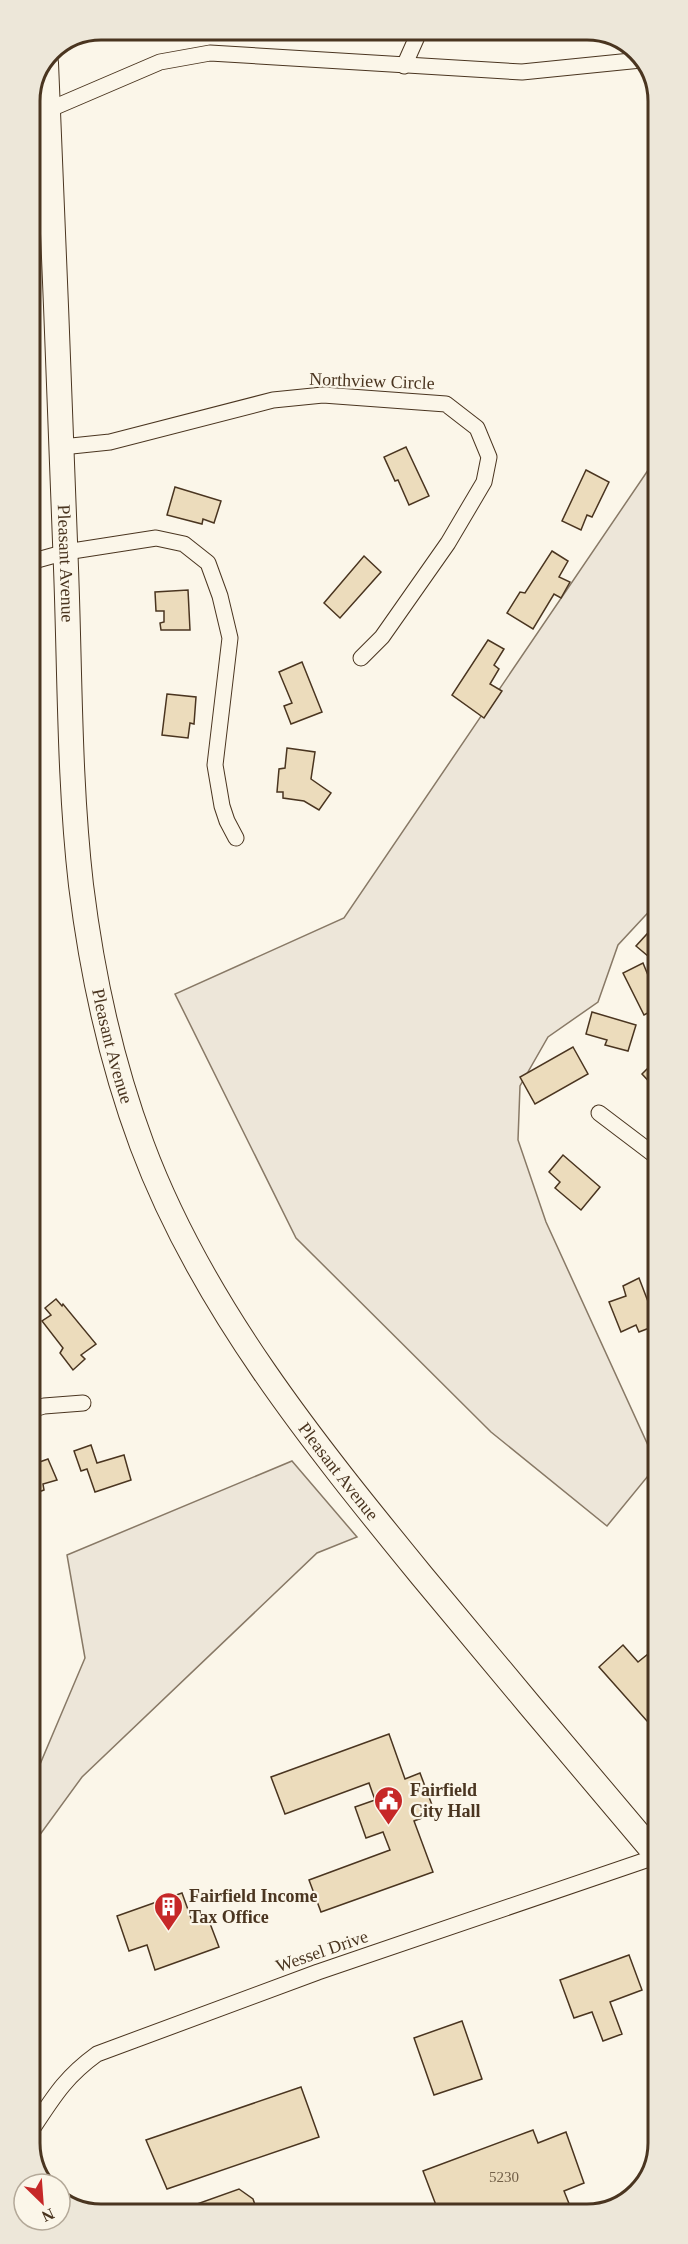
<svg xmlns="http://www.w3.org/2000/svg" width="688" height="2244" font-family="Georgia,serif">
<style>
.green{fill:#ede6d9;stroke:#887966;stroke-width:1.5}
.building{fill:#ecdcbc;stroke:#4a3520;stroke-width:1.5}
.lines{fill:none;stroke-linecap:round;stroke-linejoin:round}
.minor-casing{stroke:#4a3520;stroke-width:17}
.primary-casing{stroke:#4a3520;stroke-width:26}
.minor{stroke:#fbf6e9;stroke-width:15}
.primary{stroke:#fbf6e9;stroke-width:24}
.labels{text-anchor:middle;stroke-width:4.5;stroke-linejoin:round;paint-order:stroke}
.number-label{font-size:15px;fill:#725f47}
.street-label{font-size:18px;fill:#4a3520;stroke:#fbf6e9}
.poi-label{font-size:18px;font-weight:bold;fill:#4a3520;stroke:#fbf6e9;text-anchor:start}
.rim{fill:none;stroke:#4a3520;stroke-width:3}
</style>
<rect width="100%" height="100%" fill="#fbf6e9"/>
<!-- green -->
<g class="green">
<polygon points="657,457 657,903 618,945 598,1002 548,1037 520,1086 518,1140 546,1222 657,1465 607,1526 491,1432 296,1238 175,994 344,918"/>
<polygon points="292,1461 357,1537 317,1553 82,1777 31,1847 31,1780 35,1776 85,1658 67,1555"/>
</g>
<!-- building -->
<g class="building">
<polygon points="406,447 429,496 409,505 398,480 395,481 384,457"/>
<polygon points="586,470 609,482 592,517 587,515 581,530 562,521"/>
<polygon points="175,487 221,501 214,523 203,519 202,524 167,515"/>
<polygon points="552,551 568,561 559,577 570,582 561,598 554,594 533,629 507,613 520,592 525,593"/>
<polygon points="364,556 381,572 340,618 324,603"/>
<polygon points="188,590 190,630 161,630 160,623 164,622 164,611 156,611 155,592"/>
<polygon points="488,640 504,649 494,665 499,669 490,684 502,691 484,718 452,695"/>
<polygon points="302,662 322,712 291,724 284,706 292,703 279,672"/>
<polygon points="167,694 196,697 194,724 190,723 188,738 162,735"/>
<polygon points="287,748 315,752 311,779 331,793 319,810 304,801 283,798 283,792 277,792 279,769 285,768"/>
<polygon points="657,923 657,960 655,962 636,946"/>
<polygon points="643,963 650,980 657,978 657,1008 644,1015 623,973"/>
<polygon points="592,1012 636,1025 628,1051 605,1045 607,1040 586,1034"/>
<polygon points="573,1047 588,1074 535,1104 520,1077"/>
<polygon points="657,1059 657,1090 642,1074"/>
<polygon points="563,1155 600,1187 581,1210 555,1188 560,1182 549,1172"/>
<polygon points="639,1278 657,1325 639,1332 636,1325 621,1332 609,1302 626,1296 623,1286"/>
<polygon points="56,1299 62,1306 63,1304 96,1344 81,1355 85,1359 73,1370 60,1353 63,1348 42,1321 51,1315 45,1308"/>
<polygon points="91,1445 97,1463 124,1455 131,1480 95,1492 87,1469 81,1471 74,1451"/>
<polygon points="48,1459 57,1480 43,1484 44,1490 31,1495 31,1465"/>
<polygon points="623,1645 638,1662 648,1654 658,1665 658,1711 647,1721 599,1667"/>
<polygon points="389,1734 405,1779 420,1773 435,1813 414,1821 433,1872 321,1912 309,1880 390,1850 383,1832 366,1838 355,1807 375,1800 369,1783 285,1814 271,1777"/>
<polygon points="182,1893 191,1918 206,1913 219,1947 155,1970 147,1945 129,1951 117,1916"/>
<polygon points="629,1955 642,1990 610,2002 622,2034 603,2041 592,2012 574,2018 560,1980"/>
<polygon points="462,2021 482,2079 434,2095 414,2038"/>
<polygon points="301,2087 319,2137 167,2189 146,2140"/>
<polygon points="533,2130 538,2143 566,2132 584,2183 564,2191 572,2211 439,2213 423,2171"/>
<polygon points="239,2189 253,2199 258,2213 169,2214"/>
<polygon points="146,2206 159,2214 124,2212"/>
</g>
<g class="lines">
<defs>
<g id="minor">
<polyline points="404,66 420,30"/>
<polyline points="30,113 48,110 160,62 210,53 522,72 641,60"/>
<polyline points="62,447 110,442 273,400 323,395 446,404 477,428 489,457 484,482 448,543 382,637 361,658"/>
<polyline points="30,562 66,552 156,538 184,544 208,563 220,596 230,638 215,765 222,806 227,821 236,838"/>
<polyline points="599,1113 657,1157"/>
<polyline points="31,1410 44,1406 83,1403"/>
<path d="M31,2131C53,2098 64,2078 97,2054L318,1972L658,1856"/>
</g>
<g id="primary">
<path id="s1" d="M46,63C53,231 60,400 66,568C70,673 69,781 81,885C92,974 111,1062 142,1145C202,1306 315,1445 422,1576C500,1670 579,1764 658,1857"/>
</g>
</defs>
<!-- minor casing -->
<use href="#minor" class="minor-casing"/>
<!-- primary casing -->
<use href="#primary" class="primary-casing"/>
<!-- minor -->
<use href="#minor" class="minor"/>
<!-- primary -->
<use href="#primary" class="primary"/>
</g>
<!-- icons -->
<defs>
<symbol id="civic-pin" viewBox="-11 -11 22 30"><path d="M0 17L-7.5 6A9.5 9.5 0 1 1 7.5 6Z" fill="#c62828" stroke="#fbf6e9"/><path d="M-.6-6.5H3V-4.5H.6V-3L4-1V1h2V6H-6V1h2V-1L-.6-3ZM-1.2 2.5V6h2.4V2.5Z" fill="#fff"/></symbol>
<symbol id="building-pin" viewBox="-11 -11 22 30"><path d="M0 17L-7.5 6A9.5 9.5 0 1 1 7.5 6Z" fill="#c62828" stroke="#fbf6e9"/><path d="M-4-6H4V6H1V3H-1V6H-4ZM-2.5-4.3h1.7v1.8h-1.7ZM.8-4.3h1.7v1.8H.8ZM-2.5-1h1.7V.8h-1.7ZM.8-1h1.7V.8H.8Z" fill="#fff"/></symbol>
</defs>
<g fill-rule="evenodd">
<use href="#civic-pin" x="372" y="1784" width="33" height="45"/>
<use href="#building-pin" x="152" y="1890" width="33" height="45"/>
</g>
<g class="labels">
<!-- number labels -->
<g class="number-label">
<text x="504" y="2182">5230</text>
</g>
<!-- street labels -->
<g class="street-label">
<text transform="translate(372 381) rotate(2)" y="6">Northview Circle</text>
<text dy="6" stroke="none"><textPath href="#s1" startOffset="501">Pleasant Avenue</textPath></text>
<text dy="6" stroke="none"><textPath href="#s1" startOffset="987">Pleasant Avenue</textPath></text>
<text dy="6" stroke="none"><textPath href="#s1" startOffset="1473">Pleasant Avenue</textPath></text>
<text transform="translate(322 1951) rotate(-19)" y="6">Wessel Drive</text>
</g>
<!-- poi labels -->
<g class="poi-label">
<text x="410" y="1796">Fairfield<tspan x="410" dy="21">City Hall</tspan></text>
<text x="189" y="1902">Fairfield Income<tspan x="189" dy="21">Tax Office</tspan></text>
</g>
</g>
<!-- crop -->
<path d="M0 0H688V2244H0ZM101 40H587A61 61 0 0 1 648 101V2143A61 61 0 0 1 587 2204H101A61 61 0 0 1 40 2143V101A61 61 0 0 1 101 40Z" fill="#ede7d9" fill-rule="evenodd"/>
<path class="rim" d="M101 40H587A61 61 0 0 1 648 101V2143A61 61 0 0 1 587 2204H101A61 61 0 0 1 40 2143V101A61 61 0 0 1 101 40Z"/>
<!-- north arrow -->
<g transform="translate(42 2202) rotate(155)"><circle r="28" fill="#fbf6e9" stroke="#b4a999" stroke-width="1.5"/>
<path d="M0-4.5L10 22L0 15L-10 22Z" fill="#c62828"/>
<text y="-9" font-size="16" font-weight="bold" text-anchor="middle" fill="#4a3520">N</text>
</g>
</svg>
